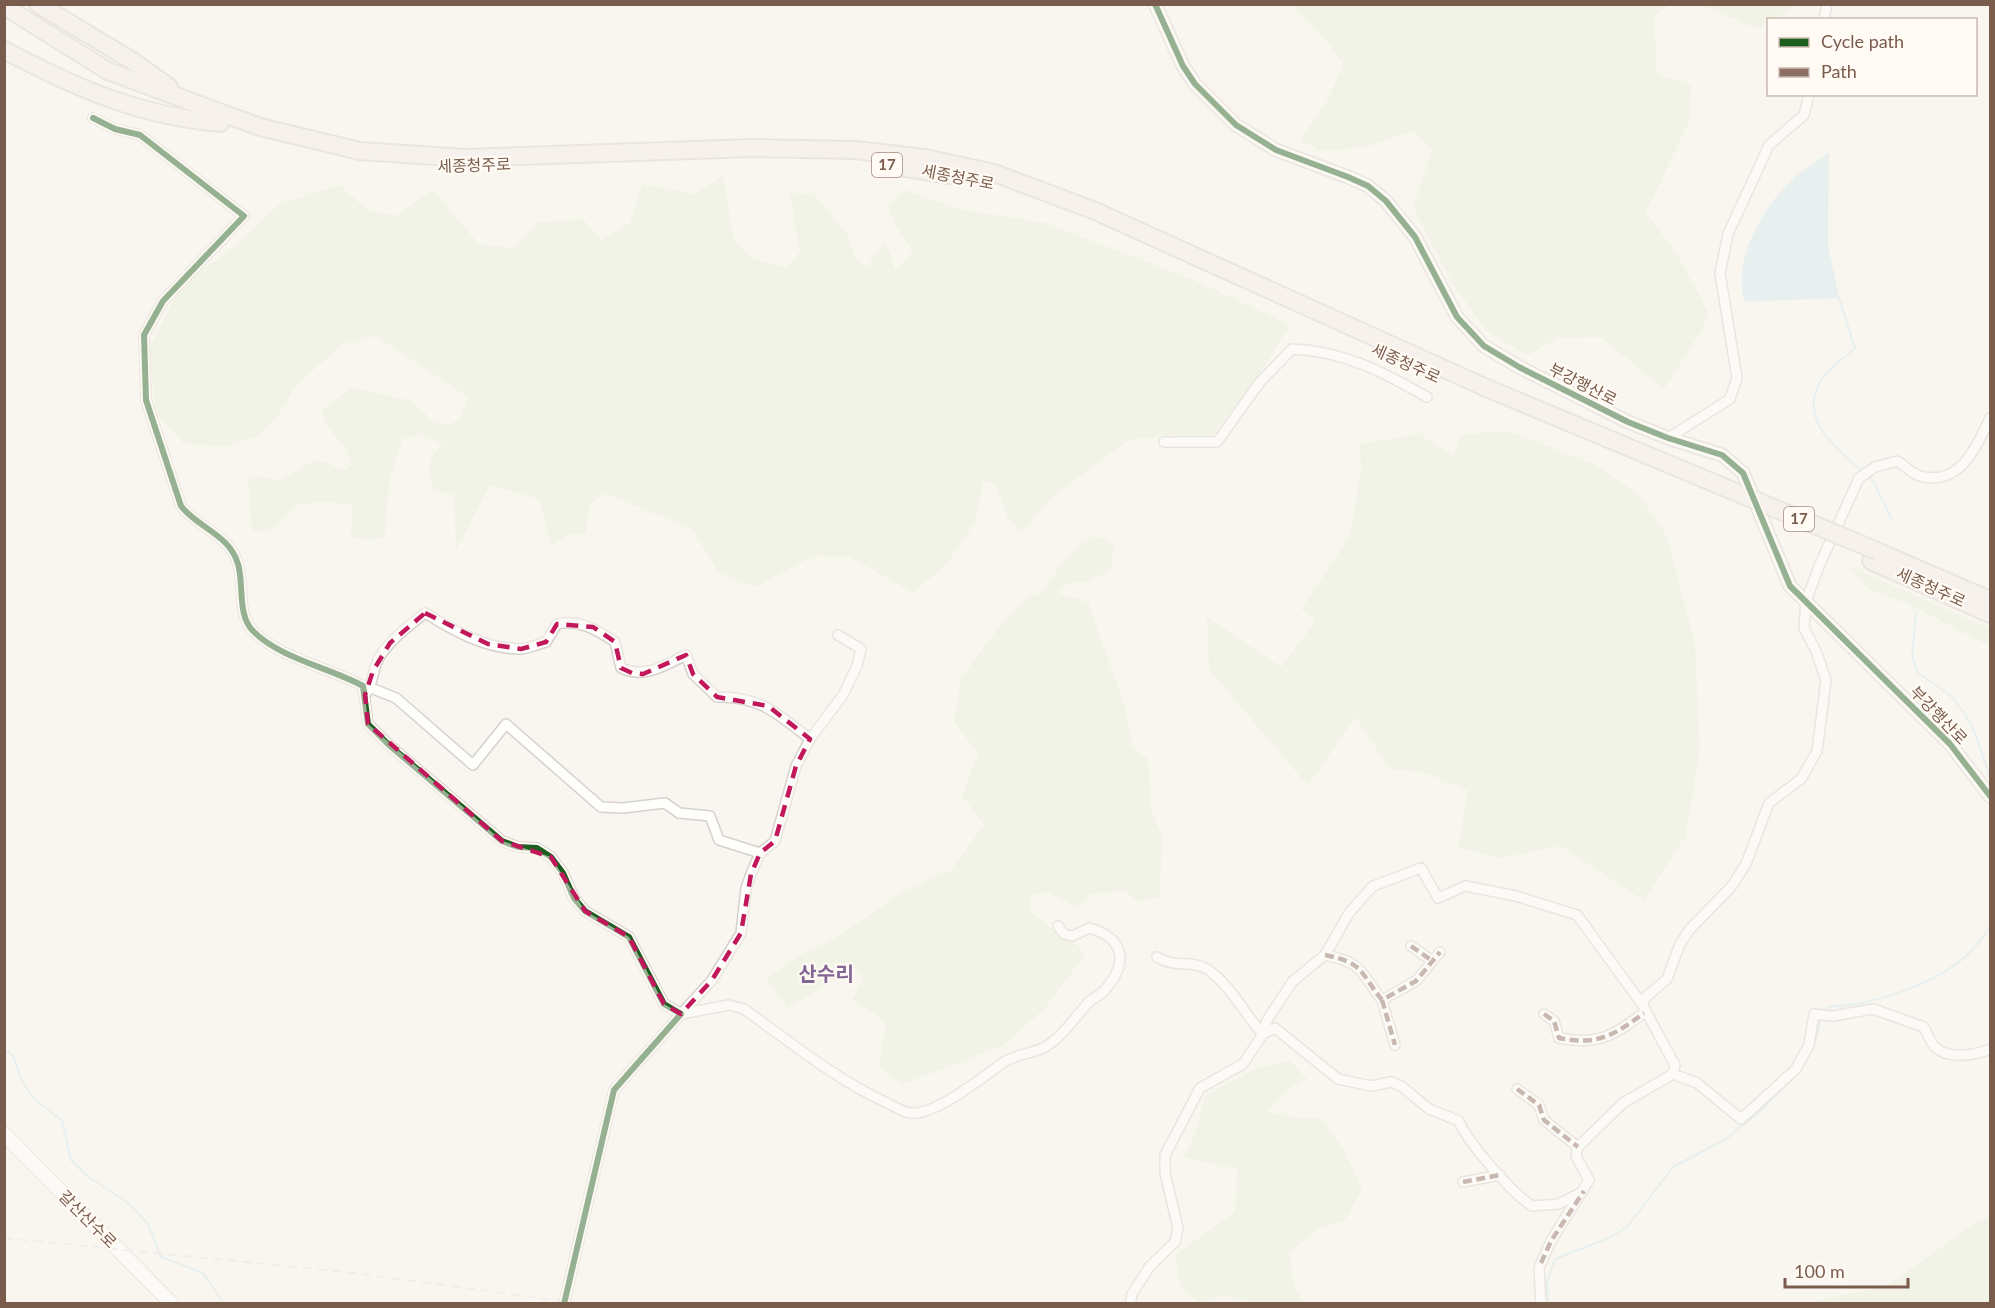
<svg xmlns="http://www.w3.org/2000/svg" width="1995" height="1308" font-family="Lato,'Noto Sans KR',sans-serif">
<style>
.green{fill:#e7f0db}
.water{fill:#d0e8ea}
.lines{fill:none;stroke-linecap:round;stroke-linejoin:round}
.stream{stroke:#d0e8ea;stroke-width:2}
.minor-casing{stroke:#d7d1cb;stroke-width:12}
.tertiary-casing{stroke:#d7d1cb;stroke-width:15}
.secondary-casing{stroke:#d9d2cb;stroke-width:16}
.trunk-casing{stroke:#dad1cc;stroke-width:20}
.minor{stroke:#fefefd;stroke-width:9}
.tertiary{stroke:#fefefd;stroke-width:12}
.secondary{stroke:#fefefd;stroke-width:14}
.trunk{stroke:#f2ece8;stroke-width:16}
.rail{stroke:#e6e3e7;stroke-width:2;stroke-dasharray:9 6;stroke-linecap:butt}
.trunk-bridge-casing{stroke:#dad1cc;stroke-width:20;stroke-linecap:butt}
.trunk-bridge{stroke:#f2ece8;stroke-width:16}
.quiet{stroke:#8d6e63;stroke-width:4.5;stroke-dasharray:9 4.5;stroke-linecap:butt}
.cycleway-casing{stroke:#fffaf3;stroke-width:10}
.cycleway{stroke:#1b5e20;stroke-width:6}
.marked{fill:none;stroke:#c2185b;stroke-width:4.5;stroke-dasharray:12 8;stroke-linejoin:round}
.labels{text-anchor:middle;stroke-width:4.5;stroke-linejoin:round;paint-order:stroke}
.shield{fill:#fffaf3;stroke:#a28b7f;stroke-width:1.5}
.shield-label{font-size:15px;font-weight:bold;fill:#7a5c4d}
.street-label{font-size:16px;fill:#7a5c4d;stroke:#fffaf3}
.quarter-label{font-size:20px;font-weight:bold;fill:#846695;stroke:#fffaf3}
</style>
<rect width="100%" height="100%" fill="#f9f5f0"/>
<!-- green -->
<g class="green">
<polygon points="1292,5 1667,5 1668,8 1654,15 1657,75 1691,85 1689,122 1646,212 1677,254 1709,314 1700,333 1664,389 1600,337 1558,338 1528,355 1487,332 1452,283 1413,207 1432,150 1412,131 1367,147 1321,151 1300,140 1326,103 1344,65 1322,35"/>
<polygon points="1701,5 1799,5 1774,19 1768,20 1768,23 1758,29"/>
<path d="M723,176L734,240L752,258L787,268L800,251L789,192L814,195L847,233L855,258L867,267L883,243L890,252L895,270L913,252L897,228L888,206L905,190L959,209L1046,223L1194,280L1290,325L1260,374L1209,439L1172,435L1129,440L1057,493L1021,532L1007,516L994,482L983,481L975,522L947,564L913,592L849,557L813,556L755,587L718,572L692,529L606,494L590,503L586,533L570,534L551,546L539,499L490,485L456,550L454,495L433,490C428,468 425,461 443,444L419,434L402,440L389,483L385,536L370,541L350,537L353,522L351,504L319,502L296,505L268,533L252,530L248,478L256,475L278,481L317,459L344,470L352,465L346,448L325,424L322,411L351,387L412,401L431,419L447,425L459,420L468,397L376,336L341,345L294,388L279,414L257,436L228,446L184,444L156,413L149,349L181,284L224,255L280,204L340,185L367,210L395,216L433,190L478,243L512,248L538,222L583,219L601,240L630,223L642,184L693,194Z"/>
<polygon points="1509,431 1596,465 1639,495 1667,536 1695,644 1700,750 1686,835 1644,901 1561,846 1502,858 1458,848 1468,791 1427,773 1390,769 1355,717 1308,786 1209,669 1207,617 1281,667 1316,620 1301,609 1350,536 1361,469 1360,444 1419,434 1454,456 1462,434"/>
<polygon points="1098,537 1114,545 1111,570 1089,581 1064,584 1058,593 1088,602 1125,707 1133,749 1148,759 1151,811 1162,834 1160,897 1139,901 1123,891 1089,894 1078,909 1049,892 1032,895 1029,910 1063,938 1079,946 1085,955 1045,1008 1004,1045 901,1085 879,1066 886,1022 852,1000 863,980 856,967 787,1008 766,978 806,951 826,943 866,918 903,891 950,871 984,825 962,796 978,753 954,722 961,678 1004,620 1027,598 1041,594 1064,560 1080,544"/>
<polygon points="1848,566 1990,628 1990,646 1908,604 1868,589"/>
<polygon points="1290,1061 1307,1079 1286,1090 1267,1111 1288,1116 1322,1119 1344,1150 1362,1189 1345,1220 1317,1230 1290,1252 1293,1284 1305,1303 1253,1303 1223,1296 1198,1303 1180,1285 1175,1255 1235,1212 1237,1169 1184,1157 1198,1126 1205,1095 1261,1067"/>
<polygon points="1990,1218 1990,1303 1804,1303 1887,1286 1978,1221"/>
</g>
<!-- water -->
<path class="water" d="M1829,152L1828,245L1839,298L1745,302C1731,260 1764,205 1795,177C1805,168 1818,161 1829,152Z"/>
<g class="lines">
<!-- stream -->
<g class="stream">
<path d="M1839,298L1855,348C1845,357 1832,366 1824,376C1794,417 1835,447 1862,471"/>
<polyline points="1867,475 1873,481 1891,518"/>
<polyline points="1916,612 1912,656 1917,672 1951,696 1965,714 1975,733 1990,777"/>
<path d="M1826,1011L1828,1007C1872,1005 1937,985 1970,952C1977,945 1984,936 1990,927"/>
<path d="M4,1050L13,1055C23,1091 33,1100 62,1120L71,1160L87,1176L128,1203L148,1224L161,1257L203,1273L224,1304"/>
<polyline points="1806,1060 1814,1047 1821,1019"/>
<polyline points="1548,1304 1547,1282 1555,1259 1609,1238 1627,1227 1673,1167 1726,1139 1758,1113 1798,1073"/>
</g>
<defs>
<g id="minor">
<polyline points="1824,20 1827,4"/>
<path d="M93,118L115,129L140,135L244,216L163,301L144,335L146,400L181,506C198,528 230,535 238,564C244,583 237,615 253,631C281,659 328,667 363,686L368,724L389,745L502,841L518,847L537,848L551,857L563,873L574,898L585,911L629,937L664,1004L681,1014L614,1090L564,1304"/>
<polyline points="1668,438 1730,399 1737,378 1720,273 1728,234 1769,145 1804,115 1809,94"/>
<path d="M1164,442H1217L1260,382L1292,349C1344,351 1383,372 1427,397"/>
<polyline points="371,688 396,698 473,765 506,724 601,807 623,808 665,803 679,813 710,816 719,840 760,853"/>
<path d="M365,695C374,684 372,668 380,656C391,639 409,626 425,613C454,631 484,648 519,649C528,649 538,644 546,642L557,624C579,619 597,630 615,642L621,668C645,679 663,666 686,655L693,674L717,697C760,696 778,714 810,739"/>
<polyline points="1411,946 1431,960"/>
<path d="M1325,955C1364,963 1359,971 1382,1000L1416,981L1440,952"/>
<path d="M1157,957C1173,968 1192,960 1207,969C1231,985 1244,1014 1263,1034"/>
<polyline points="1382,1000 1395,1045"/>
<path d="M1642,1004L1646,997L1667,979L1680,944L1690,929L1731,887L1746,864L1769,803L1801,779L1817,751L1826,680L1816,651L1804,628L1806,601L1820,564L1859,478L1875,467L1897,461C1907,466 1911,475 1924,477C1962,484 1977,445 1990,418"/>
<path d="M681,1014L729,1005L744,1009C790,1042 834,1078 885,1102C892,1105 902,1112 910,1113C934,1116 982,1078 1001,1064C1012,1055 1030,1054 1043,1048C1061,1039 1075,1017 1088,1003C1092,998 1098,997 1103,992C1127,966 1128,940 1090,928L1072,936L1064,934L1058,926"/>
<polyline points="681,1014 712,980 741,933 746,888 751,874 760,853 775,841 796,766 810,739 843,695 857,666 861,649 838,635"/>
<path d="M1544,1014L1554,1021L1559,1038C1598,1046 1614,1035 1644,1013"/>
<polyline points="1263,1034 1267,1020 1293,981 1325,955 1349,913 1373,886 1421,868 1438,898 1465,886 1516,896 1577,915 1642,1004 1675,1065 1673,1074 1623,1103 1578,1147 1576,1156 1589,1180 1551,1241 1539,1268 1541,1304"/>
<path d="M1673,1074L1697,1083L1741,1119L1796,1069L1809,1045L1814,1014L1833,1016L1873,1009L1924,1027C1927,1033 1930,1042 1935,1047C1948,1060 1976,1055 1990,1049"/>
<polyline points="1517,1089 1539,1105 1544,1120 1578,1147"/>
<polyline points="1463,1182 1500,1175"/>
<path d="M1130,1304L1132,1294L1150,1266L1175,1242L1178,1228L1165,1173V1155L1200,1088L1243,1064L1263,1034L1275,1028L1338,1079L1371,1086L1391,1082L1401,1086L1429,1109L1459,1121C1467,1142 1513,1194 1532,1206L1559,1204L1582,1192"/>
</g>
<polyline id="tertiary" points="1155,4 1183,66 1195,84 1236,125 1276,150 1348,177 1368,186 1386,201 1415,237 1457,317 1484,346 1519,367 1628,422 1668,438 1722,455 1743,473 1790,586 1950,744 1990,796"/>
<polyline id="secondary" points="4,1134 172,1304"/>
<g id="trunk">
<polyline points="38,4 131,60 169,87"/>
<polyline points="4,6 108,71 260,127 360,151 465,158 751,148 855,150 925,158 994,173 1095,211 1482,386 1721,486"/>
<path d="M4,50C76,88 139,116 220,123"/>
<polyline points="881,164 950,175"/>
<polyline points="1881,553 1990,600"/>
<polyline points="1871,561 1990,614"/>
</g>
</defs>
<!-- minor casing -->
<use href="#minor" class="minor-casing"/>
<!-- tertiary casing -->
<use href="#tertiary" class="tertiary-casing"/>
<!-- secondary casing -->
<use href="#secondary" class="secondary-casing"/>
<!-- trunk casing -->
<use href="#trunk" class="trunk-casing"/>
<!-- minor -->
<use href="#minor" class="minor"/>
<!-- tertiary -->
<use href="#tertiary" class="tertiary"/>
<!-- secondary -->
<use href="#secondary" class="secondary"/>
<!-- trunk -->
<use href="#trunk" class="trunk"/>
<!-- rail -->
<polyline class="rail" points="4,1238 355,1273 584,1304"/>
<defs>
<polyline id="trunk-bridge" points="1721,486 1877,551"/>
</defs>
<!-- trunk-bridge casing -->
<use href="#trunk-bridge" class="trunk-bridge-casing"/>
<!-- trunk-bridge -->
<use href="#trunk-bridge" class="trunk-bridge"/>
<!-- quiet -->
<g class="quiet">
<polyline points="1411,946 1431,960"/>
<path d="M1325,955C1364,963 1359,971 1382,1000L1416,981L1440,952"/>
<polyline points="1382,1000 1395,1045"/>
<path d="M1544,1014L1554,1021L1559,1038C1598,1046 1614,1035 1644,1013"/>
<polyline points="1517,1089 1539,1105 1544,1120 1578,1147"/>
<polyline points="1463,1182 1500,1175"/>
<polyline points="1541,1263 1551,1241 1584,1191"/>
</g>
<defs>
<g id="cycleway">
<polyline points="1155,4 1183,66 1195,84 1236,125 1276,150 1348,177 1368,186 1386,201 1415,237 1457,317 1484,346 1519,367 1628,422 1668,438 1722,455 1743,473 1790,586 1950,744 1990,796"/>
<path d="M93,118L115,129L140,135L244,216L163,301L144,335L146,400L181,506C198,528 230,535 238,564C244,583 237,615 253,631C281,659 328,667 363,686L368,724L389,745L502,841L518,847L537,848L551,857L563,873L574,898L585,911L629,937L664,1004L681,1014L614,1090L564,1304"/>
</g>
</defs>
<!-- cycleway casing -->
<use href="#cycleway" class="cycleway-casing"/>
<!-- cycleway -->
<use href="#cycleway" class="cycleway"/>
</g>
<!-- marked area -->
<path d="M0 0H1995V1308H0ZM425,613L488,644L521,649L546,642L557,624L593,627L615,642L621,668L632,673L643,674L686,655L693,674L717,697L768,706L810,739L796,766L775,841L760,853L751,874L741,933L712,980L681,1014L664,1004L629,937L585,911L551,857L502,841L368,724L365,695L373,671L390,643Z" fill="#f9f5f0" fill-opacity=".55" fill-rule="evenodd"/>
<path class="marked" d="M425,613L488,644L521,649L546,642L557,624L593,627L615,642L621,668L632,673L643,674L686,655L693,674L717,697L768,706L810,739L796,766L775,841L760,853L751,874L741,933L712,980L681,1014L664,1004L629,937L585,911L551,857L502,841L368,724L365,695L373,671L390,643Z"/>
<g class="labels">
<!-- shield labels -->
<g class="shield">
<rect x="872" y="153" width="30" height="24" rx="4.5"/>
<rect x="1784" y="507" width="30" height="24" rx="4.5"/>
</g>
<g class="shield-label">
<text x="887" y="170">17</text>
<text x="1799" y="524">17</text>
</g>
<!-- street labels -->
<g class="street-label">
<text transform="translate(474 165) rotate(-2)" y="6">세종청주로</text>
<text transform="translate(958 177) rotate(11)" y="6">세종청주로</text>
<text transform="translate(1406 363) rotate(24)" y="6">세종청주로</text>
<text transform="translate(1583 384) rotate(27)" y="6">부강행산로</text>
<text transform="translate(1931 587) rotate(24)" y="6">세종청주로</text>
<text transform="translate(1939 715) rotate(46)" y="6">부강행산로</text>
<text transform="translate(88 1219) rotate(45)" y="6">갈산산수로</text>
</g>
<!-- quarter labels -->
<g class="quarter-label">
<text x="826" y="981">산수리</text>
</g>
</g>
<!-- border -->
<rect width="1995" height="1308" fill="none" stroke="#7a5c4d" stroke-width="12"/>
<!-- legend -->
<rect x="1767" y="18" width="210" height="78" fill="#fffaf3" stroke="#cabbb1" stroke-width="1.5"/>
<rect x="1779" y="38" width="30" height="9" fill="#1b5e20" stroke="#cabbb1" stroke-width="1.5"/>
<text x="1821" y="48" font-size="18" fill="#7a5c4d">Cycle path</text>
<rect x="1779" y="68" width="30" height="9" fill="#8d6e63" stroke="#cabbb1" stroke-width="1.5"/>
<text x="1821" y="78" font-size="18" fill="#7a5c4d">Path</text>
<!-- scale -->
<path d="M1785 1278v9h123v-9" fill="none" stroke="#7a5c4d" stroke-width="3"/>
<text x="1794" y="1278" font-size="18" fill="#7a5c4d" stroke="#fffaf3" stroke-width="4.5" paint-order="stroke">100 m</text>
</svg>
